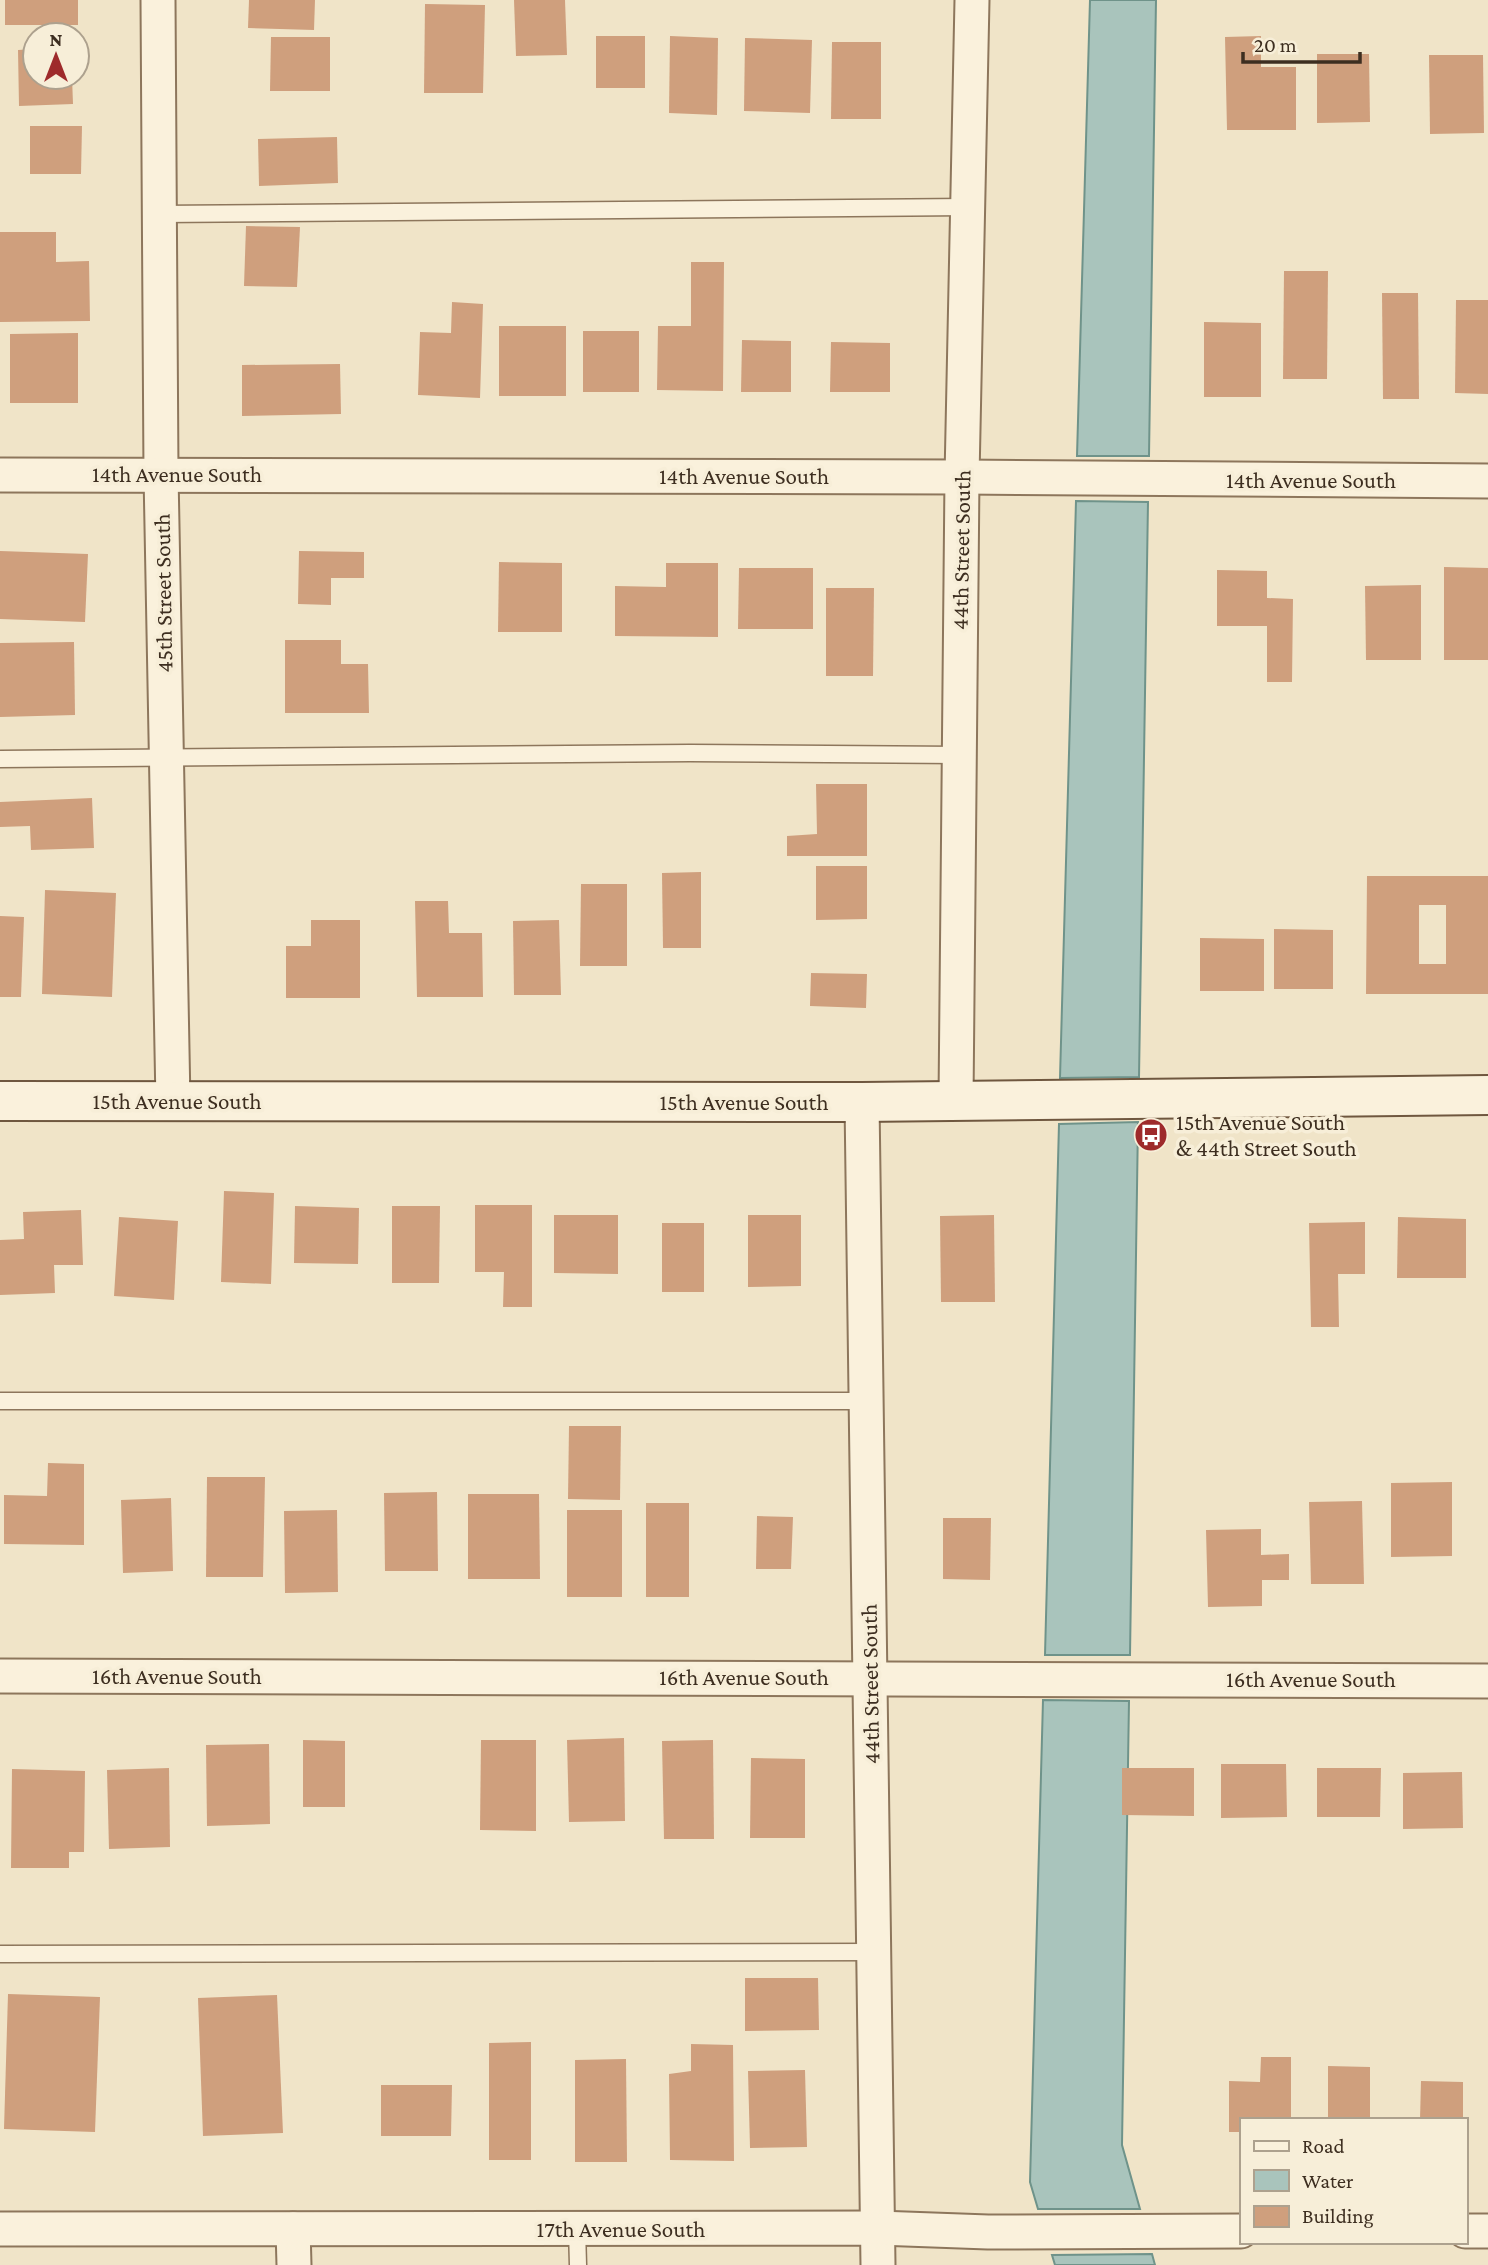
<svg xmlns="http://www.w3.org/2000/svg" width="1488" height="2265" font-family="'Crimson Pro',serif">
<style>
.water{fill:#a9c4bc;stroke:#6f938a;stroke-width:2}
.building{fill:#cf9f7d;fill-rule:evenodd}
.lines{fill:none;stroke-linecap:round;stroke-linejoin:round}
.lane-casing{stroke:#8d765c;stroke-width:19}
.street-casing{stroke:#8d765c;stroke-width:37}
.secondary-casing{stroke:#6f573f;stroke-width:42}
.lane{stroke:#faf1dc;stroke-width:16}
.street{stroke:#faf1dc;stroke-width:33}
.secondary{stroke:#faf1dc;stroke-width:38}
.labels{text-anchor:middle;stroke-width:7;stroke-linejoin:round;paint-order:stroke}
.street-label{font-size:23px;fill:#3d2e20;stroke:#f7eed8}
.poi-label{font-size:23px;fill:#3d2e20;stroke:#f7eed8;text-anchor:start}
</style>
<rect width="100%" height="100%" fill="#f0e4c8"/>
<!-- water -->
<g class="water">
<polygon points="1090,0 1156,0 1149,456 1077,456"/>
<polygon points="1076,501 1148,502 1139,1077 1060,1078"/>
<polygon points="1138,1122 1130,1655 1045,1655 1059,1124"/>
<polygon points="1043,1700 1129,1701 1122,2145 1140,2209 1038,2209 1030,2182"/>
<polygon points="1152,2254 1155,2265 1055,2265 1052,2255"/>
</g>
<!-- building -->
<g class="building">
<rect x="5" y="0" width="73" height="25"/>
<polygon points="249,0 315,0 314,30 248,28"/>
<polygon points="514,0 565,0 567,55 516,56"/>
<polygon points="425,4 485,5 483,93 424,93"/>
<rect x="596" y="36" width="49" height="52"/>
<polygon points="670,36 718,38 717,115 669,113"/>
<polygon points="1261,36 1261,67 1296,67 1296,130 1227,130 1225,37"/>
<polygon points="271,37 330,37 330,91 270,91"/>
<polygon points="745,38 812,40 810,113 744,111"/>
<polygon points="832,42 881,42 881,119 831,119"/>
<polygon points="35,49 35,77 72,77 73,104 19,106 18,50"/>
<polygon points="1317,54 1369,54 1370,122 1317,123"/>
<polygon points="1429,55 1483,55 1484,133 1430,134"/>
<polygon points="30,126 82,126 81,174 30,174"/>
<polygon points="337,137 338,183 259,186 258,139"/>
<polygon points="246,226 300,227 297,287 244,286"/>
<polygon points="0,232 56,232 56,262 89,261 90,321 0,322"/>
<polygon points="691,262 724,262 723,391 657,390 658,326 691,326"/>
<polygon points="1284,271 1328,271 1327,379 1283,379"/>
<polygon points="1382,293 1418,293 1419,399 1383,399"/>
<polygon points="1456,300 1488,300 1488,394 1455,393"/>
<polygon points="452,302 483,304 480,398 418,395 420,332 451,333"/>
<polygon points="1204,322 1261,323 1261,397 1204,397"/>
<rect x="499" y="326" width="67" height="70"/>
<rect x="583" y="331" width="56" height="61"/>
<polygon points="78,333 78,403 10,403 10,334"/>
<polygon points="742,340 791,341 791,392 741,392"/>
<polygon points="831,342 890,343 890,392 830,392"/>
<polygon points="340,364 341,414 242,416 242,365"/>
<polygon points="0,551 88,554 85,622 0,619"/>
<polygon points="299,551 364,552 364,578 331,578 331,605 298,604"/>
<polygon points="499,562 562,563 562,632 498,632"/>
<polygon points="666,563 718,563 718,637 615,636 615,586 666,587"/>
<polygon points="1444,567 1488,568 1488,660 1444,660"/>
<polygon points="739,568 813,568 813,629 738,629"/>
<polygon points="1217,570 1267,571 1267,598 1293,599 1292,682 1267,682 1267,626 1217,626"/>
<polygon points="1421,585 1421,660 1366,660 1365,586"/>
<polygon points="826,588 874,588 873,676 826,676"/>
<polygon points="285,640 341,640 341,664 368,664 369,713 285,713"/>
<polygon points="74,642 75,715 0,717 0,643"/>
<polygon points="816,784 867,784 867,856 787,856 787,836 817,834"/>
<polygon points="92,798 94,848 31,850 30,826 0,827 0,802"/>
<polygon points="816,866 867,866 867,919 816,920"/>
<polygon points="701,872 701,948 663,948 662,873"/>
<path d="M1367,876H1488V994H1366ZM1419,905H1446V964H1419Z"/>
<polygon points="581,884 627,884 627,966 580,966"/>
<polygon points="45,890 116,893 112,997 42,994"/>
<polygon points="415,901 448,901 449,933 482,933 483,997 417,997"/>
<polygon points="0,916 24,917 21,997 0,997"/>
<polygon points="311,920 360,920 360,998 286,998 286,946 311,946"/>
<polygon points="559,920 561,995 514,995 513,921"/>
<polygon points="1274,929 1333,930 1333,989 1274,989"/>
<polygon points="1200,938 1264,939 1264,991 1200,991"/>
<polygon points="811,973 867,974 866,1008 810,1006"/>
<polygon points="224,1191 274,1193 271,1284 221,1282"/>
<polygon points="475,1205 532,1205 532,1307 503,1307 504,1272 475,1272"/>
<polygon points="295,1206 359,1208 358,1264 294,1263"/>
<polygon points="392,1206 440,1206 439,1283 392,1283"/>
<polygon points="81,1210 83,1265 54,1265 55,1293 0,1295 0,1240 24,1239 23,1212"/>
<polygon points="554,1215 618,1215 618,1274 554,1273"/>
<polygon points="748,1215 801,1215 801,1286 748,1287"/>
<polygon points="994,1215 995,1302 941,1302 940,1216"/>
<polygon points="119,1217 178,1221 174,1300 114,1296"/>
<polygon points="1398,1217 1466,1219 1466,1278 1397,1278"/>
<polygon points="1365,1222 1365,1274 1338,1274 1339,1327 1311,1327 1309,1223"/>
<rect x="662" y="1223" width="42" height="69"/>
<polygon points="569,1426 621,1426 620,1500 568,1499"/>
<polygon points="48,1463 84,1464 84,1545 4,1544 4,1495 47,1496"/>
<polygon points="207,1477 265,1477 263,1577 206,1577"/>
<polygon points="1452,1482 1452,1556 1391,1557 1391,1483"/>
<polygon points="437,1492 438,1571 385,1571 384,1493"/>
<polygon points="468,1494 539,1494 540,1579 468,1579"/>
<polygon points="171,1498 173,1571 123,1573 121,1500"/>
<polygon points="1362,1501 1364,1584 1311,1584 1309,1502"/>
<rect x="646" y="1503" width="43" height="94"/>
<polygon points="337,1510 338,1592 285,1593 284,1511"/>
<rect x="567" y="1510" width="55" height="87"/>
<polygon points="757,1516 793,1517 791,1569 756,1569"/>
<polygon points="943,1518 991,1518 990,1580 943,1579"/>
<polygon points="1261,1529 1261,1555 1289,1554 1289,1580 1262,1580 1262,1606 1208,1607 1206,1530"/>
<polygon points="624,1738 625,1821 569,1822 567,1740"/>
<polygon points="303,1740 345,1741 345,1807 303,1807"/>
<polygon points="481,1740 536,1740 536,1831 480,1830"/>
<polygon points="713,1740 714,1839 664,1839 662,1741"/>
<polygon points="269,1744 270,1824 207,1826 206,1745"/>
<polygon points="751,1758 805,1759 805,1838 750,1838"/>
<polygon points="1221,1764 1286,1764 1287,1817 1221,1818"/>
<polygon points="169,1768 170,1847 109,1849 107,1770"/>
<polygon points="1122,1768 1194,1768 1194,1816 1122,1815"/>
<polygon points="1317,1768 1381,1768 1380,1817 1317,1817"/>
<polygon points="12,1769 85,1771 84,1852 69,1852 69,1868 11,1868"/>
<polygon points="1462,1772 1463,1828 1403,1829 1403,1773"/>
<polygon points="745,1978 818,1978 819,2030 745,2031"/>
<polygon points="8,1994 100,1997 95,2132 4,2129"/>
<polygon points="277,1995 283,2133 203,2136 198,1998"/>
<polygon points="531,2042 531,2160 489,2160 489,2043"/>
<polygon points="691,2044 733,2045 734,2161 670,2160 669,2074 691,2071"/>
<polygon points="1261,2057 1291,2057 1291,2120 1241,2120 1241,2132 1229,2132 1229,2081 1260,2082"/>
<polygon points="626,2059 627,2162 575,2162 575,2060"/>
<polygon points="1328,2066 1370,2067 1370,2120 1328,2120"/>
<polygon points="805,2070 807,2147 750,2148 748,2071"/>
<polygon points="1421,2081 1463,2082 1463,2120 1420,2120"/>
<polygon points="381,2085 452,2085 451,2136 381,2136"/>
</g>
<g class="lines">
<defs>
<g id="lane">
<polyline points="159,214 968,207"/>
<polyline points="0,759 690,753 959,755"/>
<polyline points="0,1401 866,1401"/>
<polyline points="0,1954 874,1952"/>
<polyline points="577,2229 578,2265"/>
</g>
<g id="street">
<polyline points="158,0 161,474 173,1102"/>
<polyline points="0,475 962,477 1488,481"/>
<polyline points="956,1100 962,477 972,0"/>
<polyline points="862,1102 878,2265"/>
<polyline points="0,1676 1488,1681"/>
<polyline points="0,2229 878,2228 988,2232 1241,2231"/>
<polyline points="293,2229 294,2265"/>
<polyline points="1465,2231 1488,2231"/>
</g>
<polyline id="secondary" points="0,1101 862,1102 1488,1095"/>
</defs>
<!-- lane casing -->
<use href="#lane" class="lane-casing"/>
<!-- street casing -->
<use href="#street" class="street-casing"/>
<!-- secondary casing -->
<use href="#secondary" class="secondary-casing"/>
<!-- lane -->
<use href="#lane" class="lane"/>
<!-- street -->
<use href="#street" class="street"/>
<!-- secondary -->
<use href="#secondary" class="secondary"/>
</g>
<!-- icons -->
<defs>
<symbol id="bus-disc" viewBox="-11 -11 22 22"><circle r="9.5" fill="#9e2a2b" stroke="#f7eed8"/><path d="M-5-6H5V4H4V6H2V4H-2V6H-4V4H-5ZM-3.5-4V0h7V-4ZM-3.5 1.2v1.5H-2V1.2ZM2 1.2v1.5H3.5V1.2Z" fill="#fff"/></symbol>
</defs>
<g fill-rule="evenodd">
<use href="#bus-disc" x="1132" y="1116" width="38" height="38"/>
</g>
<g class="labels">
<!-- street labels -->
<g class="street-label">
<text x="177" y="482">14th Avenue South</text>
<text x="744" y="484">14th Avenue South</text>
<text x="1311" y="488">14th Avenue South</text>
<text transform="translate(961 550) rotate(-89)" y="8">44th Street South</text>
<text transform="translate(163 593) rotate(-91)" y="8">45th Street South</text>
<text x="177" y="1109">15th Avenue South</text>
<text x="744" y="1110">15th Avenue South</text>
<text x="177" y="1684">16th Avenue South</text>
<text x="744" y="1685">16th Avenue South</text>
<text x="1311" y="1687">16th Avenue South</text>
<text transform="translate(870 1684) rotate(-91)" y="8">44th Street South</text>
<text x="621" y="2237">17th Avenue South</text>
</g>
<!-- poi labels -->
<g class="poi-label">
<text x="1176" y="1130">15th Avenue South<tspan x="1176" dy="26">&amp; 44th Street South</tspan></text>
</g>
</g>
<!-- legend -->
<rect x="1240" y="2118" width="228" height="126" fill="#f7eed8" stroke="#ada18e" stroke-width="2"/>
<rect x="1254" y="2141" width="35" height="10" fill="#faf1dc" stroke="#ada18e" stroke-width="2"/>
<text x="1302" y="2153" font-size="21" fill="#3d2e20">Road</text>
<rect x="1254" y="2170" width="35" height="21" fill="#a9c4bc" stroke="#ada18e" stroke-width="2"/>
<text x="1302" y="2188" font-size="21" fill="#3d2e20">Water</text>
<rect x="1254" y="2206" width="35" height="21" fill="#cf9f7d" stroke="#ada18e" stroke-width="2"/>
<text x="1302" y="2223" font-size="21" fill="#3d2e20">Building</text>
<!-- north arrow -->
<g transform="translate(56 56)"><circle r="33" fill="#f7eed8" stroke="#ada18e" stroke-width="2"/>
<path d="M0-5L12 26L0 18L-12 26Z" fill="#9e2a2b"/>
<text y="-10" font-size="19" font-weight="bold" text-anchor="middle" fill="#3d2e20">N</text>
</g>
<!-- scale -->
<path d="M1243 52v10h117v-10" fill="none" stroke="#3d2e20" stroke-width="3.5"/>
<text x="1254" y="52" font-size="21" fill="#3d2e20" stroke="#f7eed8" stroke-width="5" paint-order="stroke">20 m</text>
</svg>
